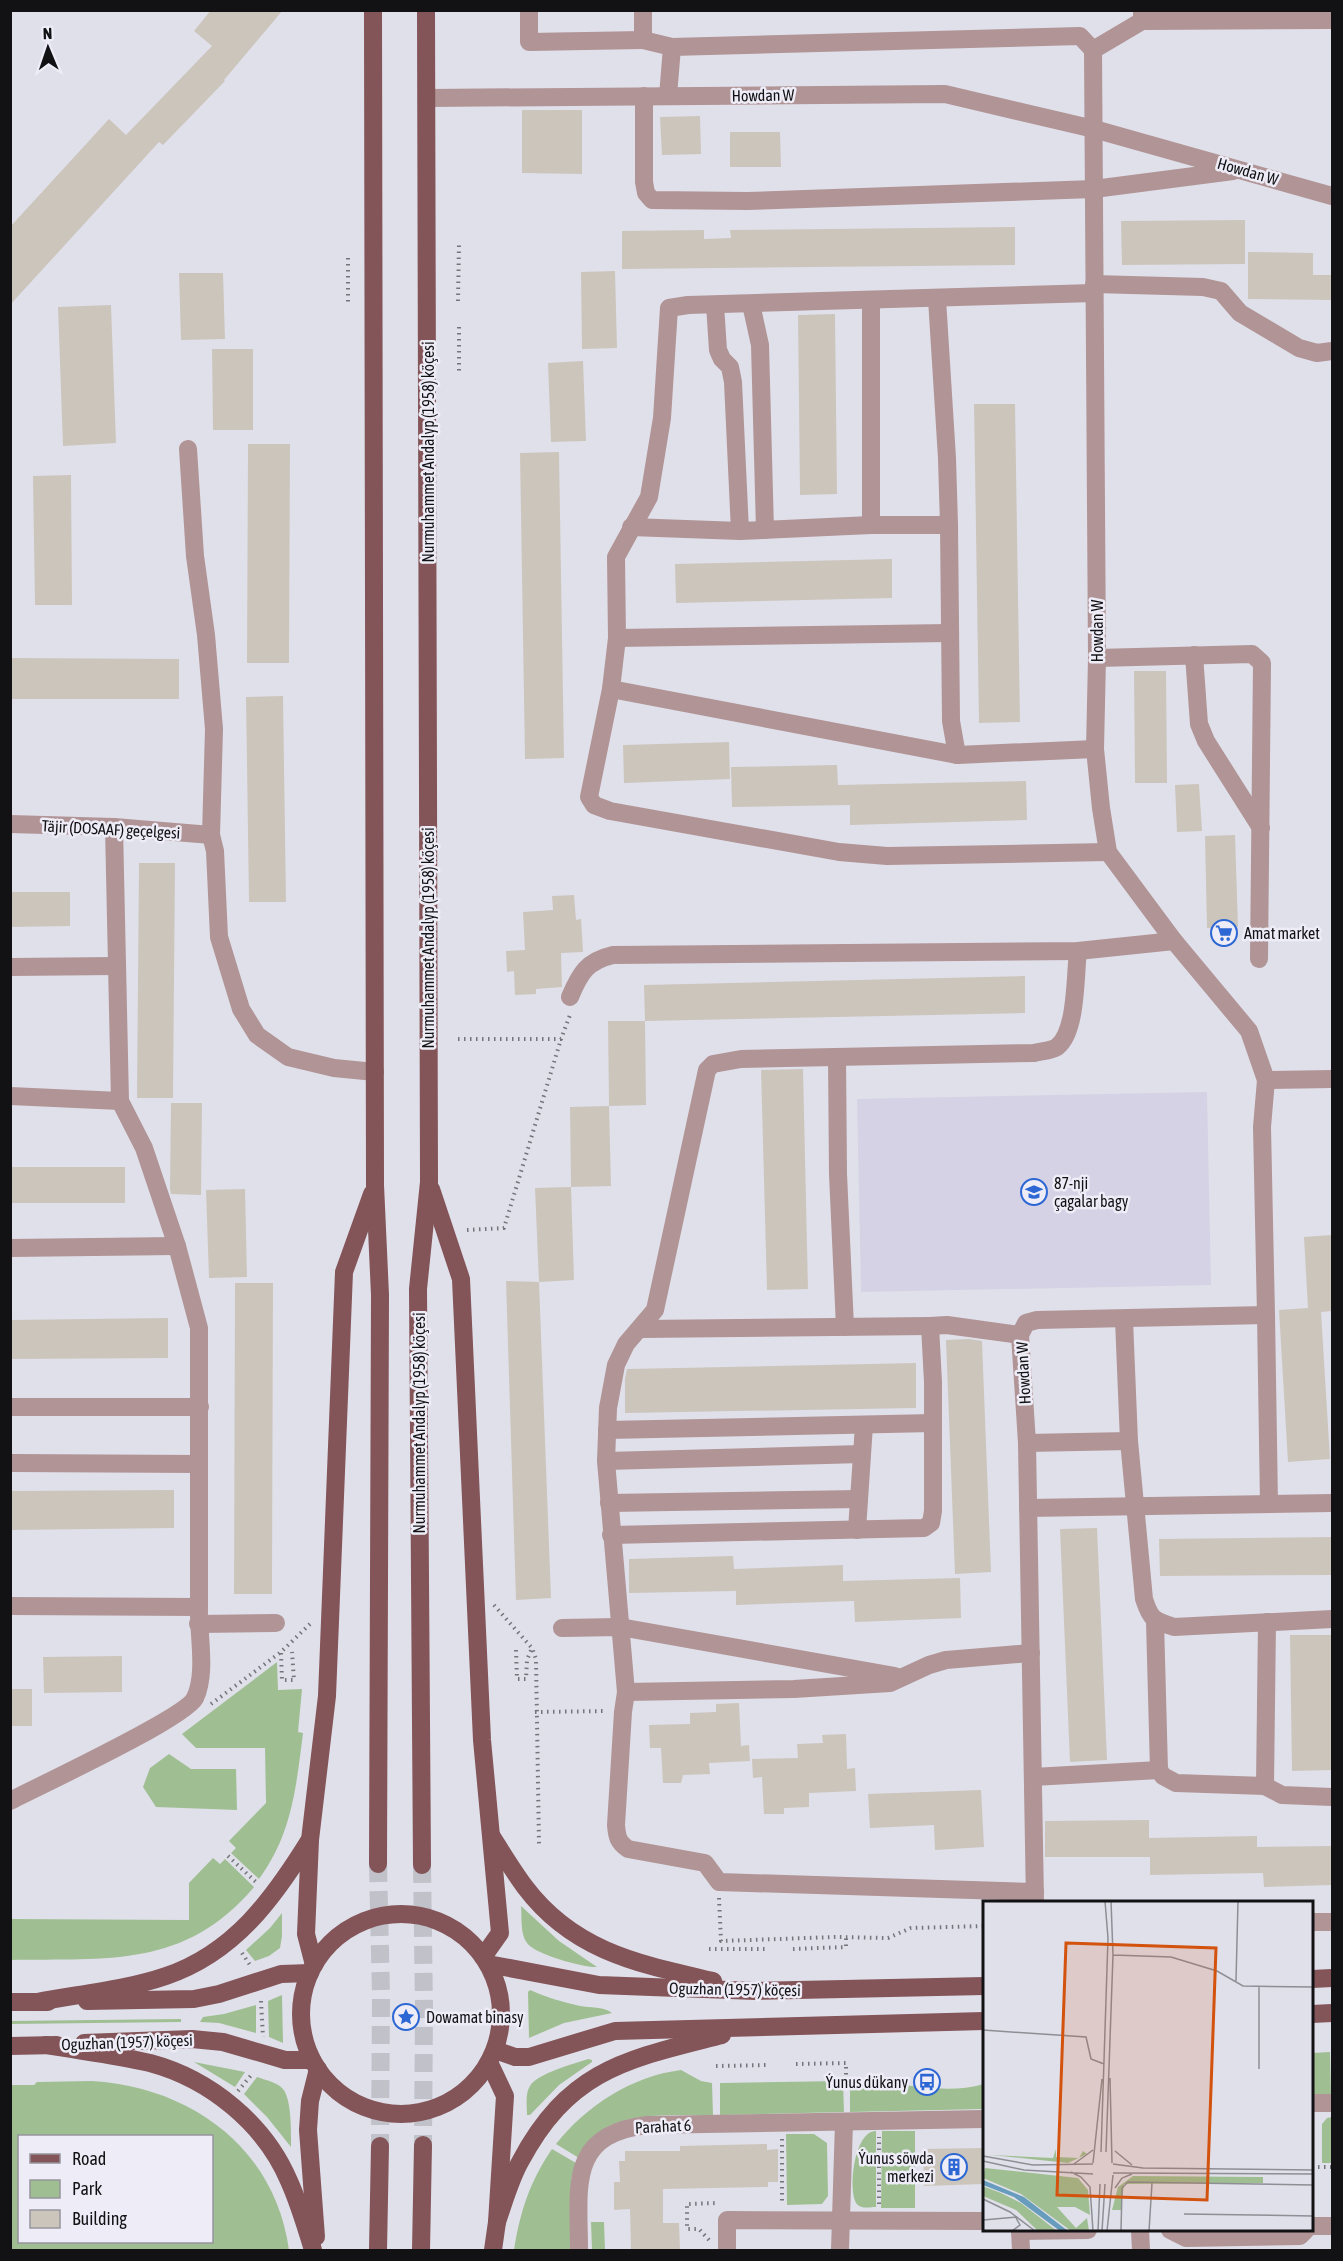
<svg xmlns="http://www.w3.org/2000/svg" width="1343" height="2261" font-family="'Asap Condensed',sans-serif">
<style>
.built{fill:#d4d2e4}
.green{fill:#9fbf93;fill-rule:evenodd}
.building{fill:#cbc5bc}
.lines{fill:none;stroke-linecap:round;stroke-linejoin:round}
.major-tunnel{stroke:#c1c1ca;stroke-width:18;stroke-dasharray:18 9;stroke-linecap:butt}
.path{stroke:#74747b;stroke-width:4;stroke-dasharray:1.5 4.5;stroke-linecap:butt}
.minor{stroke:#b09496;stroke-width:18}
.major{stroke:#835458;stroke-width:18}
.labels{text-anchor:middle;stroke-width:5;stroke-linejoin:round;paint-order:stroke}
.street-label{font-size:16px;fill:#121215;stroke:#eeedf7}
.poi-label{font-size:16px;fill:#121215;stroke:#eeedf7;text-anchor:start}
.inset-road{fill:none;stroke:#8e8e95;stroke-width:1.5}
.view{fill:#d3520d;fill-opacity:0.15;stroke:#d3520d;stroke-width:3}
.inset-edge{fill:none;stroke:#121215;stroke-width:3}
</style>
<rect width="100%" height="100%" fill="#e0e0ea"/>
<!-- built -->
<polygon class="built" points="1207,1092 1211,1285 861,1292 857,1099"/>
<!-- green -->
<g class="green">
<path d="M277,1662L278,1690L302,1689L298,1732L303,1733C296,1788 292,1834 259,1879L231,1853L236,1848L229,1841L266,1803L265,1748H196L182,1734Z"/>
<polygon points="169,1754 191,1769 236,1769 237,1810 156,1807 143,1787 150,1768"/>
<path d="M213,1858L220,1864L225,1859L254,1887C185,1969 107,1958 11,1960V1919L189,1920V1883Z"/>
<path d="M521,1906L559,1941L597,1967C584,1968 534,1954 527,1943C520,1934 522,1917 521,1906Z"/>
<polygon points="282,1913 282,1936 280,1948 269,1956 255,1961 246,1950 270,1928"/>
<path d="M530,1990C546,1997 562,2002 580,2006C590,2008 603,2006 612,2013L564,2023L529,2038L528,1992Z"/>
<polygon points="282,1995 283,2043 269,2037 268,2001"/>
<polygon points="256,2005 256,2033 219,2023 200,2022 203,2017 224,2014"/>
<polygon points="181,2019 181,2022 10,2024 11,2021"/>
<polygon points="1330,2052 1331,2094 1312,2095 1312,2053"/>
<path d="M588,2059L592,2060V2062L559,2085L530,2115H527C527,2107 525,2093 530,2086C538,2073 574,2064 588,2059Z"/>
<polygon points="194,2062 245,2072 235,2087"/>
<path d="M681,2070L701,2081L712,2083L713,2115C681,2116 630,2111 603,2130C594,2136 587,2149 579,2158L556,2144C586,2106 632,2076 681,2070Z"/>
<path d="M257,2077C265,2080 277,2082 283,2089C292,2100 291,2133 291,2147L267,2117L244,2094Z"/>
<path d="M92,2081C191,2087 275,2148 289,2250H11V2085H34L37,2082ZM20,2136H212V2242H20Z"/>
<polygon points="843,2081 844,2112 720,2115 720,2083"/>
<path d="M850,2081C895,2079 939,2097 984,2084V2109L850,2112Z"/>
<polygon points="1332,2117 1332,2163 1322,2163 1322,2124 1327,2118"/>
<path d="M876,2131V2207C871,2207 862,2209 858,2205C847,2196 853,2131 876,2131Z"/>
<polygon points="882,2131 915,2131 915,2208 881,2208"/>
<polygon points="786,2134 814,2134 827,2143 828,2196 822,2204 787,2205"/>
<path d="M552,2149L576,2163L571,2180V2250H514C520,2212 530,2181 552,2149Z"/>
<polygon points="591,2222 604,2222 605,2250 592,2250"/>
</g>
<!-- building -->
<g class="building">
<polygon points="211,10 283,10 224,80 225,81 163,145 159,142 10,305 10,227 109,119 126,135 212,46 194,31"/>
<polygon points="522,110 582,110 582,174 522,173"/>
<polygon points="700,116 701,154 662,155 660,117"/>
<polygon points="730,132 780,132 781,167 730,167"/>
<polygon points="1245,220 1245,264 1122,265 1121,221"/>
<polygon points="1015,227 1015,265 622,269 622,231 704,230 704,239 731,238 730,230"/>
<polygon points="1248,252 1313,253 1313,275 1332,275 1332,300 1248,299"/>
<polygon points="615,271 617,348 582,349 581,272"/>
<polygon points="179,273 223,273 225,339 181,340"/>
<polygon points="111,305 116,443 63,446 58,307"/>
<polygon points="835,314 837,494 800,495 798,315"/>
<polygon points="212,349 253,349 253,430 213,430"/>
<polygon points="583,361 586,441 551,442 548,363"/>
<polygon points="974,404 1015,404 1020,722 979,723"/>
<polygon points="248,444 290,444 289,663 247,663"/>
<polygon points="559,452 564,758 525,759 520,453"/>
<polygon points="71,475 72,605 35,605 33,476"/>
<polygon points="892,559 892,598 676,603 675,564"/>
<polygon points="10,658 179,659 179,699 10,699"/>
<polygon points="1134,671 1166,671 1167,783 1135,783"/>
<polygon points="283,696 286,902 249,902 246,697"/>
<polygon points="729,742 730,779 624,783 623,745"/>
<polygon points="837,765 838,785 1026,781 1027,820 850,825 850,805 732,807 731,767"/>
<polygon points="1199,784 1202,831 1177,832 1175,785"/>
<polygon points="1235,835 1238,927 1207,928 1205,836"/>
<polygon points="139,863 175,863 173,1098 137,1098"/>
<polygon points="10,892 70,892 70,926 10,927"/>
<polygon points="574,895 576,920 581,919 583,952 561,953 562,987 536,989 536,994 515,995 514,971 507,972 506,951 525,950 523,912 553,910 552,896"/>
<polygon points="1025,976 1025,1013 645,1021 644,985"/>
<polygon points="608,1021 645,1021 646,1105 609,1106"/>
<polygon points="803,1069 808,1289 767,1290 761,1070"/>
<polygon points="171,1103 202,1103 201,1195 171,1194 170,1189"/>
<polygon points="609,1106 611,1186 571,1187 570,1107"/>
<rect x="10" y="1167" width="115" height="36"/>
<polygon points="571,1187 574,1280 539,1282 535,1188"/>
<polygon points="245,1189 247,1277 209,1278 206,1190"/>
<polygon points="1332,1235 1332,1311 1321,1312 1330,1459 1288,1462 1279,1310 1308,1308 1304,1237"/>
<polygon points="506,1281 539,1282 551,1598 516,1600"/>
<polygon points="235,1283 273,1283 272,1594 234,1594"/>
<polygon points="168,1318 168,1358 10,1359 10,1320"/>
<polygon points="969,1339 982,1341 991,1572 955,1574 946,1340"/>
<polygon points="916,1363 916,1408 625,1413 625,1379 627,1369"/>
<polygon points="174,1490 174,1528 10,1530 10,1491"/>
<polygon points="1097,1528 1107,1760 1070,1762 1060,1529"/>
<polygon points="1332,1537 1332,1575 1160,1576 1159,1539"/>
<polygon points="733,1556 734,1569 843,1565 843,1581 960,1578 961,1618 855,1622 854,1601 736,1605 736,1591 629,1593 629,1559"/>
<polygon points="1290,1635 1332,1635 1332,1770 1292,1771"/>
<polygon points="122,1656 122,1692 44,1693 43,1657"/>
<rect x="10" y="1689" width="22" height="37"/>
<polygon points="739,1703 741,1746 749,1745 750,1761 709,1763 710,1774 683,1775 681,1783 663,1783 661,1748 650,1748 649,1725 690,1724 690,1713 716,1712 716,1704"/>
<polygon points="846,1734 847,1769 855,1768 856,1791 809,1793 809,1807 784,1808 784,1814 764,1814 762,1777 753,1778 752,1759 798,1758 797,1744 823,1743 822,1735"/>
<polygon points="981,1790 984,1847 935,1850 934,1825 870,1828 868,1794"/>
<polygon points="1149,1820 1149,1838 1257,1836 1257,1847 1332,1846 1332,1885 1264,1887 1263,1873 1150,1875 1150,1857 1045,1857 1045,1821"/>
<polygon points="767,2144 767,2150 778,2149 778,2182 768,2182 768,2187 663,2189 663,2223 679,2223 680,2250 631,2250 630,2209 614,2210 614,2182 620,2182 619,2161 625,2161 625,2151 680,2151 680,2146"/>
<polygon points="984,2148 984,2184 924,2186 923,2149"/>
</g>
<g class="lines">
<!-- major-tunnel -->
<g class="major-tunnel">
<polyline points="378,1864 381,1996 380,2146"/>
<polyline points="422,1865 424,2009 423,2145"/>
</g>
<!-- path -->
<g class="path">
<polyline points="348,258 348,302"/>
<polyline points="458,301 459,243"/>
<polyline points="459,327 459,372"/>
<polyline points="458,1039 561,1039 570,1015"/>
<polyline points="467,1230 504,1228 561,1039"/>
<polyline points="494,1605 532,1648 536,1659 539,1844"/>
<polyline points="516,1650 517,1679 526,1679 527,1660 532,1648"/>
<polyline points="281,1653 282,1680 294,1680 292,1652"/>
<polyline points="211,1704 281,1652 310,1624"/>
<polyline points="535,1712 606,1711"/>
<polyline points="228,1856 258,1884"/>
<polyline points="719,1898 721,1941 835,1937 888,1938 911,1928 984,1926"/>
<polyline points="709,1949 766,1949"/>
<polyline points="793,1949 846,1947 846,1937"/>
<polyline points="242,1953 250,1965"/>
<polyline points="261,2001 263,2037"/>
<polyline points="796,2064 846,2063 846,2076"/>
<polyline points="716,2066 769,2065"/>
<polyline points="238,2091 253,2073"/>
<polyline points="782,2139 782,2202"/>
<polyline points="1312,2167 1332,2167"/>
<polyline points="879,2204 879,2137"/>
<polyline points="709,2240 699,2229 687,2229 687,2204 717,2203"/>
</g>
<!-- minor -->
<g class="minor">
<polyline points="529,10 529,42 643,40"/>
<polyline points="643,10 643,40 672,47 668,96"/>
<polyline points="1142,10 1142,21 1093,50 1097,658 1095,749 1101,808 1108,852 1174,941 1249,1031 1266,1080 1332,1079"/>
<polyline points="1142,21 1332,20"/>
<polyline points="672,47 1080,36 1093,50"/>
<polyline points="644,96 644,182 646,193 652,200 747,201 1094,189 1233,171"/>
<polyline points="428,98 945,94 1094,129 1332,196"/>
<polyline points="1094,284 1203,287 1221,291 1240,313 1299,348 1317,353 1332,351"/>
<polyline points="1094,293 688,305 669,308 662,418 649,497 616,557 617,638 611,689 589,797 594,805 610,811 839,852 887,856 1108,852"/>
<polyline points="937,299 947,458 949,525"/>
<polyline points="871,301 871,525 949,525 951,721 957,755 1095,749"/>
<polyline points="751,304 760,345 765,530"/>
<polyline points="715,305 718,350 722,359 730,367 733,382 740,531"/>
<polyline points="188,449 195,556 206,635 214,729 211,835 215,851 219,937 241,1009 257,1035 288,1057 334,1068 375,1072"/>
<polyline points="631,527 740,531 871,525"/>
<polyline points="617,638 949,633"/>
<polyline points="1194,655 1199,724 1206,741 1261,828"/>
<polyline points="1097,658 1252,654 1262,663 1259,959"/>
<polyline points="611,689 957,755"/>
<polyline points="10,824 114,827 211,835"/>
<polyline points="114,827 120,1101 144,1148 177,1246 199,1328 199,1607"/>
<polyline points="10,967 117,966"/>
<path d="M570,997C580,973 587,961 613,955L1078,951L1174,941"/>
<polyline points="837,1057 838,1174 845,1327"/>
<polyline points="10,1096 120,1101"/>
<polyline points="10,1248 177,1246"/>
<polyline points="1266,1315 1269,1504"/>
<path d="M1124,1320L1129,1441L1144,1599C1151,1620 1153,1620 1174,1627L1332,1619"/>
<polyline points="641,1329 930,1326"/>
<polyline points="10,1407 200,1407"/>
<polyline points="607,1430 933,1423"/>
<polyline points="1027,1443 1129,1441"/>
<polyline points="606,1461 862,1454"/>
<polyline points="10,1463 199,1464"/>
<polyline points="609,1503 859,1499"/>
<polyline points="1028,1508 1332,1503"/>
<polyline points="857,1530 864,1425"/>
<polyline points="611,1535 924,1528 931,1523 933,1511 933,1382 930,1326 947,1325 1020,1335"/>
<path d="M10,1606L199,1607C198,1634 207,1673 195,1698C185,1718 39,1786 10,1801"/>
<polyline points="1155,1621 1159,1770 1163,1776 1176,1783 1265,1786 1282,1795 1332,1797"/>
<polyline points="198,1624 276,1623"/>
<polyline points="562,1628 620,1627 895,1676"/>
<path d="M1031,1653L946,1660L929,1665L890,1683L794,1689L626,1692L606,1461L608,1408L616,1365L626,1344L655,1310L707,1070L713,1064L741,1059L1034,1053C1041,1051 1051,1051 1057,1047C1077,1032 1075,975 1078,951"/>
<path d="M626,1692L623,1712L616,1825C617,1837 618,1842 628,1849L705,1863L719,1882L1035,1892"/>
<polyline points="1033,1777 1159,1770"/>
<polyline points="1265,1786 1267,1622"/>
<polyline points="1035,1902 1027,1443 1020,1335 1026,1323 1037,1320 1266,1315 1262,1127 1266,1080"/>
<polyline points="1312,1922 1332,1922"/>
<polyline points="1312,2103 1332,2103"/>
<polyline points="1312,2226 1332,2226"/>
<polyline points="1020,2230 1021,2250"/>
<polyline points="1140,2230 1141,2250"/>
<polyline points="1170,2230 1186,2238 1300,2236 1306,2230"/>
<polyline points="1020,2231 1088,2230"/>
<path d="M579,2250C579,2188 567,2134 647,2125L984,2119"/>
<polyline points="727,2250 727,2220 984,2221"/>
<polyline points="840,2250 844,2122"/>
</g>
<!-- major -->
<g class="major">
<polyline points="373,10 375,1185 380,1295 378,1864"/>
<polyline points="431,1189 461,1279 482,1740 500,1933 483,1957"/>
<path d="M492,1837C503,1854 513,1871 525,1887C574,1952 640,1964 713,1981"/>
<polyline points="422,1865 418,1289 429,1182 426,10"/>
<circle cx="401" cy="2014" r="100"/>
<polyline points="488,1964 599,1985 756,1991 984,1986"/>
<polyline points="314,1965 306,1934 310,1840 327,1696 344,1272 372,1194"/>
<polyline points="1312,1979 1332,1978"/>
<polyline points="87,2001 194,1999 219,1994 281,1974 310,1973"/>
<polyline points="10,2002 48,2002"/>
<path d="M37,2002C79,1994 125,1990 166,1976C234,1953 273,1899 309,1841"/>
<polyline points="1312,2014 1332,2013"/>
<polyline points="84,2043 192,2039 223,2042 285,2060 312,2060"/>
<path d="M46,2045C80,2051 116,2055 150,2063C210,2079 265,2124 289,2181C299,2203 306,2227 313,2250"/>
<polyline points="10,2046 57,2045"/>
<polyline points="495,2050 515,2057 529,2057 615,2031 984,2021"/>
<polyline points="489,2062 505,2096 497,2222 493,2250"/>
<path d="M497,2222C504,2202 510,2180 520,2162C570,2068 628,2059 722,2035"/>
<polyline points="316,2237 308,2130 310,2101 318,2069"/>
<polyline points="378,2250 380,2146"/>
<polyline points="421,2250 423,2145"/>
</g>
</g>
<!-- icons -->
<defs>
<symbol id="supermarket-ring" viewBox="-11 -11 22 22"><circle r="9.5" fill="#eeedf7" stroke="#2c67d4" stroke-width="1.5"/><path d="M-6-5.5h2.5l.6 2H6L4.5 2H-2.5L-4.4-4H-6ZM-1.5 3.2a1.3 1.3 0 1 0 .1 0ZM3 3.2a1.3 1.3 0 1 0 .1 0Z" fill="#2c67d4"/></symbol>
<symbol id="school-ring" viewBox="-11 -11 22 22"><circle r="9.5" fill="#eeedf7" stroke="#2c67d4" stroke-width="1.5"/><path d="M0-5L7-2L0 1L-7-2ZM-4 1L0 2.5L4 1V4Q0 6-4 4Z" fill="#2c67d4"/></symbol>
<symbol id="sight-ring" viewBox="-11 -11 22 22"><circle r="9.5" fill="#eeedf7" stroke="#2c67d4" stroke-width="1.5"/><path d="M0-6L1.8-2.2L6-1.7L2.9 1.2L3.7 5.4L0 3.3L-3.7 5.4L-2.9 1.2L-6-1.7L-1.8-2.2Z" fill="#2c67d4"/></symbol>
<symbol id="bus-ring" viewBox="-11 -11 22 22"><circle r="9.5" fill="#eeedf7" stroke="#2c67d4" stroke-width="1.5"/><path d="M-5-6H5V4H4V6H2V4H-2V6H-4V4H-5ZM-3.5-4V0h7V-4ZM-3.5 1.2v1.5H-2V1.2ZM2 1.2v1.5H3.5V1.2Z" fill="#2c67d4"/></symbol>
<symbol id="building-ring" viewBox="-11 -11 22 22"><circle r="9.5" fill="#eeedf7" stroke="#2c67d4" stroke-width="1.5"/><path d="M-4-6H4V6H1V3H-1V6H-4ZM-2.5-4.3h1.7v1.8h-1.7ZM.8-4.3h1.7v1.8H.8ZM-2.5-1h1.7V.8h-1.7ZM.8-1h1.7V.8H.8Z" fill="#2c67d4"/></symbol>
</defs>
<g fill-rule="evenodd">
<use href="#supermarket-ring" x="1209" y="918" width="30" height="30"/>
<use href="#school-ring" x="1019" y="1177" width="30" height="30"/>
<use href="#sight-ring" x="391" y="2002" width="30" height="30"/>
<use href="#bus-ring" x="912" y="2067" width="30" height="30"/>
<use href="#building-ring" x="939" y="2152" width="30" height="30"/>
</g>
<g class="labels">
<!-- street labels -->
<g class="street-label">
<text transform="translate(763 95) rotate(-1)" y="6">Howdan W</text>
<text transform="translate(1248 171) rotate(16)" y="6">Howdan W</text>
<text transform="translate(428 452) rotate(-90)" y="6">Nurmuhammet Andalyp (1958) köçesi</text>
<text transform="translate(1097 631) rotate(-90)" y="6">Howdan W</text>
<text transform="translate(111 829) rotate(3)" y="6">Täjir (DOSAAF) geçelgesi</text>
<text transform="translate(428 938) rotate(-90)" y="6">Nurmuhammet Andalyp (1958) köçesi</text>
<text transform="translate(1023 1373) rotate(-93)" y="6">Howdan W</text>
<text transform="translate(419 1423) rotate(-90)" y="6">Nurmuhammet Andalyp (1958) köçesi</text>
<text transform="translate(735 1989) rotate(1)" y="6">Oguzhan (1957) köçesi</text>
<text transform="translate(127 2042) rotate(-2)" y="6">Oguzhan (1957) köçesi</text>
<text transform="translate(663 2126) rotate(-3)" y="6">Parahat 6</text>
</g>
<!-- poi labels -->
<g class="poi-label">
<text x="1244" y="939">Amat market</text>
<text x="1054" y="1189">87-nji<tspan x="1054" dy="18">çagalar bagy</tspan></text>
<text x="426" y="2023">Dowamat binasy</text>
<text x="908" y="2088" text-anchor="end">Ýunus dükany</text>
<text x="934" y="2164" text-anchor="end">Ýunus söwda<tspan x="934" dy="18">merkezi</tspan></text>
</g>
</g>
<!-- overview -->
<g transform="translate(983 1901)">
<rect width="330" height="330" fill="#e0e0ea"/>
<path d="M73,248V256L96,257L100,250L104,253L85,262L8,254L70,257ZM2,267L95,277L105,289L107,314L92,306H74L93,327L104,317L106,330H88L38,293L0,277ZM150,275L280,276V282L141,283L138,309H129L135,286ZM0,286H2L18,292L38,302L74,330H55L33,309L0,295Z" fill="#9fbf93"/>
<path d="M0,279L41,296L85,330H77L31,296L0,284Z" fill="#679cbd"/>
<path class="inset-road" d="M130,54L188,56L234,70L260,85L330,86M253,80L255,0M0,129L103,136L108,158L121,163M276,168V86M127,177L129,262M132,250L149,264M118,251L125,37L122,0M123,251L130,54L128,0M0,255L50,264L110,263M0,260L41,269L110,273M110,262L119,178M91,263L110,249M130,263L160,267L330,269M88,271L98,276L107,286L110,330M130,272L330,273M132,287L139,277L149,273M0,298L27,311L52,330M201,313L330,315M0,319L34,316M29,330L37,324L33,317M115,330L117,283M119,330L122,283M124,330L130,274M138,330L139,287L145,281L330,284M166,330L169,282"/>
<path class="view" d="M83,42L233,47L224,299L74,294Z"/>
<rect width="330" height="330" class="inset-edge"/>
</g>
<!-- border -->
<rect width="1343" height="2261" fill="none" stroke="#121215" stroke-width="24"/>
<!-- legend -->
<rect x="18" y="2135" width="195" height="108" fill="#eeedf7" stroke="#96959d" stroke-width="1.5"/>
<rect x="30" y="2154" width="30" height="9" fill="#835458" stroke="#96959d" stroke-width="1.5"/>
<text x="72" y="2165" font-size="18" fill="#121215">Road</text>
<rect x="30" y="2180" width="30" height="18" fill="#9fbf93" stroke="#96959d" stroke-width="1.5"/>
<text x="72" y="2195" font-size="18" fill="#121215">Park</text>
<rect x="30" y="2210" width="30" height="18" fill="#cbc5bc" stroke="#96959d" stroke-width="1.5"/>
<text x="72" y="2225" font-size="18" fill="#121215">Building</text>
<!-- north arrow -->
<g transform="translate(48 48) rotate(358)" stroke="#eeedf7" stroke-width="4.5" paint-order="stroke">
<path d="M0-4.5L10 22L0 15L-10 22Z" fill="#121215"/>
<text y="-9" font-size="16" font-weight="bold" text-anchor="middle" fill="#121215">N</text>
</g>
</svg>
